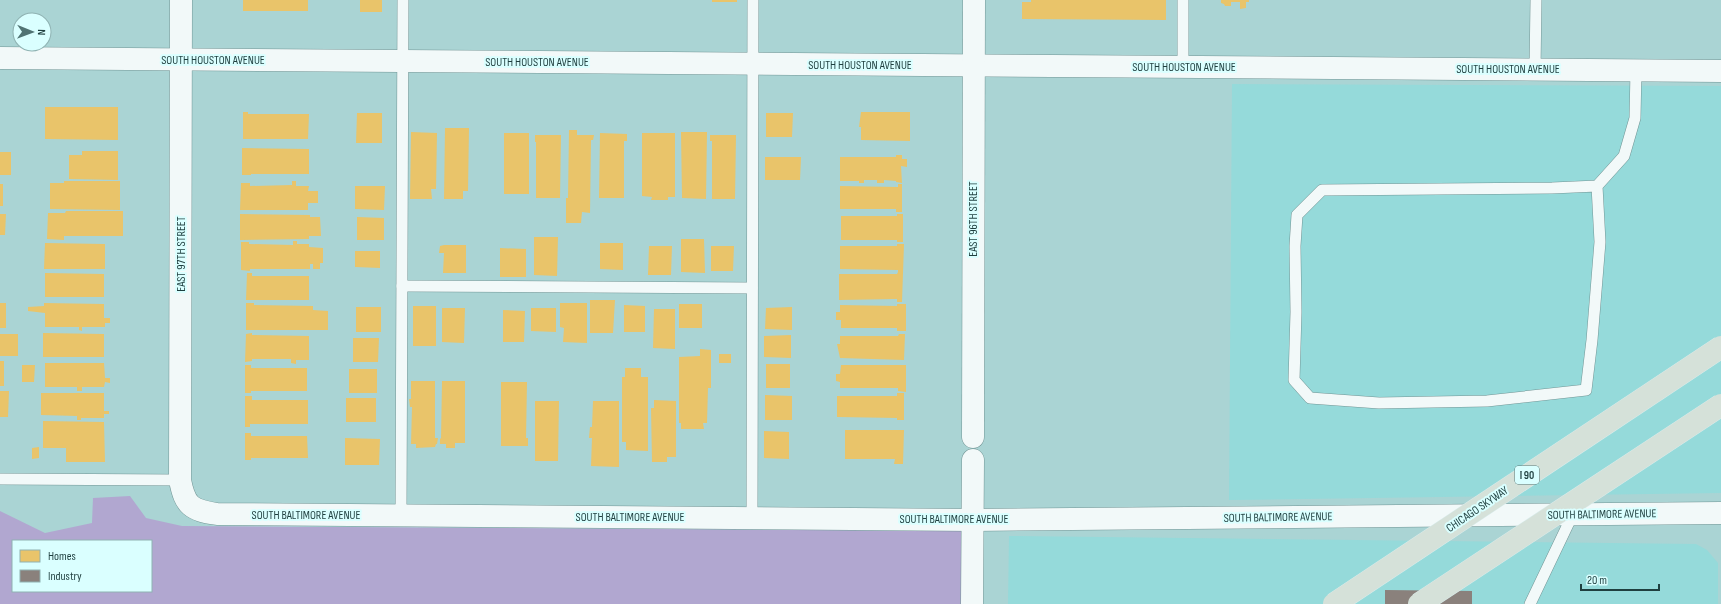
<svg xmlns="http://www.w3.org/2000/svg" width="1721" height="604" font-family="'Sofia Sans Condensed',sans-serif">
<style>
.built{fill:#95dada}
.forest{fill:#b1a7d0;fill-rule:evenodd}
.homes{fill:#e9c46a}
.industry{fill:#8a817c}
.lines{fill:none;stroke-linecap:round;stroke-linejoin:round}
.service-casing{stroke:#729595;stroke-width:12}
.minor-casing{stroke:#729595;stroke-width:23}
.service{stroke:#f2f9f9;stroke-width:11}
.minor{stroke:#f2f9f9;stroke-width:22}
.motorway-bridge-casing{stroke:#d9ecec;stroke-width:23;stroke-linecap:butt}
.motorway-bridge{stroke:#d5e1d9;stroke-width:22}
.labels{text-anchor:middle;stroke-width:4;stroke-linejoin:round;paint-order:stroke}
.shield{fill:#daffff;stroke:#577979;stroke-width:1}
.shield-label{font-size:11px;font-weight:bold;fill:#1f3f3f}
.street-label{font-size:12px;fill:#1f3f3f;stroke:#daffff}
</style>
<rect width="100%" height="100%" fill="#aad4d4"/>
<!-- built -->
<g class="built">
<polygon points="1232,84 1721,86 1721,493 1229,500"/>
<polygon points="1009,536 1696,544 1707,550 1718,563 1718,604 1008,604"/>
</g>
<!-- forest -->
<path class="forest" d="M130,496L146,518L182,526L967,531L966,604H0V511L45,533L92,523L93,498ZM13,541H151V591H13Z"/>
<!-- homes -->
<g class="homes">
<rect x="243" y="0" width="65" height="11"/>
<rect x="360" y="0" width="22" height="12"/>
<rect x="712" y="0" width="25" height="2"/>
<polygon points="1031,0 1166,0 1166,20 1022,19 1022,2 1031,2"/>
<polygon points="1221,0 1249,0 1249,2 1246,2 1246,8 1240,9 1240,2 1231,2 1231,6 1225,6 1224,4 1221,3"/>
<polygon points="45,107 118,107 118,140 45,139"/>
<polygon points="243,112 248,112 248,114 309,114 308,139 243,139"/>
<polygon points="861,112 910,112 910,141 861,140 861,127 859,127"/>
<polygon points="357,113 382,113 382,143 356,143"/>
<polygon points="766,113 793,113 792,137 766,137"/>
<polygon points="445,128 469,128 468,191 463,191 463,199 444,199"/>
<polygon points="569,130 577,130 577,135 594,135 593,140 591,140 590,213 582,212 581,223 566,223 566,198 568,198"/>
<polygon points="411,132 437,133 436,189 431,189 432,199 410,199"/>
<polygon points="681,132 707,132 706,199 682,198"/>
<rect x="504" y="133" width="25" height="61"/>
<polygon points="600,133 627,134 627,141 624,141 624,198 599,198"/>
<polygon points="642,133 675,133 675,197 668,197 668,200 651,200 652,197 642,196"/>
<polygon points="535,135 561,135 560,198 536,198 536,142 535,142"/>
<polygon points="710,135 736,135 735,199 712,199 712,141 710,141"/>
<polygon points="242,148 309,149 309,174 251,174 251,175 242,175"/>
<polygon points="82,151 118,151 118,180 69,179 69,155 82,155"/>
<rect x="0" y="152" width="11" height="23"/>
<polygon points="896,155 902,155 902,159 907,159 907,167 901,166 902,183 896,182 896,181 884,180 884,183 877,183 877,180 864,180 864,183 859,183 859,181 840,181 840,157 896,157"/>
<polygon points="765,157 801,157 800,180 765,180"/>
<polygon points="64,181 120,181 120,210 50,209 50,183 64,183"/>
<polygon points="292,181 296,181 296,186 309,186 308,191 318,191 318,203 308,203 308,210 240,210 241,183 250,183 250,186 292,185"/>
<rect x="0" y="184" width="3" height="22"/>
<polygon points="898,184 902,184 902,212 896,212 896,209 840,209 840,186 898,187"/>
<polygon points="355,186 385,186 384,210 355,209"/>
<polygon points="66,211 123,211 123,236 64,236 64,240 47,239 48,213 65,213"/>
<polygon points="0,214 6,214 5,235 0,235"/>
<polygon points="240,214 310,215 310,217 320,217 321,236 309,236 309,239 240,240"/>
<polygon points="897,214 903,214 903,242 897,242 897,240 841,240 841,216 897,216"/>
<polygon points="357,217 384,218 384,240 357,240"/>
<polygon points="534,237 558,237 557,276 534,275"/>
<polygon points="681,239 704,239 705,273 681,272"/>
<polygon points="293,241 297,241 297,244 309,244 309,247 323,248 323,263 320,263 320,269 313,269 313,264 310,264 310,269 250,269 250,271 241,270 241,242 249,242 249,244 293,245"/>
<polygon points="45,243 105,244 105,269 44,269"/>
<polygon points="600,243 623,243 623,270 600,269"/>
<polygon points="897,244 904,244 902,302 897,302 897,299 839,300 839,274 897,274 898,272 898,270 840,269 840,246 897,246"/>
<polygon points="444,245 466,245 466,273 443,273 444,253 439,253 440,246"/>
<polygon points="649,246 672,246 671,275 648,275"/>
<polygon points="711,246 734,246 733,271 711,271"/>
<polygon points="500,248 526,249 526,277 500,277"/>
<polygon points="355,251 380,251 380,268 355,267"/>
<polygon points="45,273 104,274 104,297 45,297"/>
<polygon points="247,273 252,273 252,276 309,276 309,300 246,300"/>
<polygon points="590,300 615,300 613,333 590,333"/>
<rect x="0" y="303" width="6" height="25"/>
<polygon points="44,303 104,304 104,318 110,318 110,323 105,323 105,327 82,327 82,331 79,330 79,327 45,327 45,313 28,311 28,307 44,306"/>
<polygon points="246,303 254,303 254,305 313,306 313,310 328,311 328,330 246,330"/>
<polygon points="560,303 587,303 587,343 563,342 564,328 560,327"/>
<rect x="679" y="304" width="23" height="24"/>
<polygon points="897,304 906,304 906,331 897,331 897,328 841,328 841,320 836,320 836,312 840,312 840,305 897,306"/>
<polygon points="624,305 645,306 645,332 624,332"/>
<rect x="413" y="306" width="23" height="40"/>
<rect x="356" y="307" width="25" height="25"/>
<polygon points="792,307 792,330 765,329 766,308"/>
<polygon points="442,308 465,308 464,343 442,342"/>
<polygon points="531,308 556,308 556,332 531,331"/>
<polygon points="654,309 675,309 675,349 653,348"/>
<polygon points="503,310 525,311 524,342 503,342"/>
<polygon points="43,333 104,334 104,357 43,357"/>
<polygon points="252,333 252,335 309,336 309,360 296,360 296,364 291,363 291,359 252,359 252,361 245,362 246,334"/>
<rect x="0" y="334" width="18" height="22"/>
<polygon points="899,334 905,334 904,360 840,358 837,344 840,344 840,336 898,336"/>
<polygon points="791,335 791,358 764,357 764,336"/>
<polygon points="353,338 379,338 378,362 353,362"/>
<polygon points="700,349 711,350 711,388 708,388 707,423 703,423 704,429 681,429 681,423 679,423 679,357 700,356"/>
<rect x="719" y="354" width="12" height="9"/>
<rect x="0" y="361" width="4" height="25"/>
<polygon points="45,363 104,363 105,378 110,378 110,383 105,382 104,387 82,387 82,391 77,391 77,387 45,387"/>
<rect x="766" y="364" width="24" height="24"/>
<polygon points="22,365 35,365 34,382 22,382"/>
<polygon points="245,365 251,365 251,368 307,368 307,391 251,391 251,393 245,393"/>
<polygon points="841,365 906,365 906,392 898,391 898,388 840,388 840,382 836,381 836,374 840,374"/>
<polygon points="625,368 641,368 641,377 648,377 648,451 626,450 626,442 622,442 622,377 625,377"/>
<rect x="349" y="369" width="28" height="24"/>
<polygon points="411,381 435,381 435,438 438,438 437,444 436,444 435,447 416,448 416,444 411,444 412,407 410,407 409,399 411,399"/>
<polygon points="442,381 465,381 465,443 455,443 455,448 446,448 446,444 440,444 440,438 441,439"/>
<polygon points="501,382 527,382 526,438 528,438 528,446 501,446"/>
<polygon points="0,391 9,391 8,417 0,417"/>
<polygon points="41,393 104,393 104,411 109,411 109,414 104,414 104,418 81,418 81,420 77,420 77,416 41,415"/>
<polygon points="897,393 904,393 904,420 897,420 897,418 837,417 837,396 897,396"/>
<polygon points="765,395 792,396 792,420 765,420"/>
<polygon points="245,396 252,396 252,400 308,400 308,424 250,424 250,427 245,427"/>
<rect x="346" y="398" width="30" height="24"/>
<polygon points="654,400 676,401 676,457 667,457 667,462 652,462 651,408 654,408"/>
<polygon points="535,401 559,401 558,461 535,461"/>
<polygon points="593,401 619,401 619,467 591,466 592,438 589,438 590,427 592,427"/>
<polygon points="43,421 104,422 105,462 66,462 66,448 43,448"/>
<polygon points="845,430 904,430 903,464 894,464 895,459 845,459"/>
<polygon points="764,431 789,432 789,459 764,458"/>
<polygon points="245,433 251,433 251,436 307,436 308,458 251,458 251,460 245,460"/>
<polygon points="345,438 380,439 379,465 345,465"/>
<polygon points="39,447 39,458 32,459 32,448"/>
</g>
<!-- industry -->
<polygon class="industry" points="1385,590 1472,591 1472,604 1385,604"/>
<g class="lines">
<defs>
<g id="service">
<polyline points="1183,67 1183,0"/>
<polyline points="1535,70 1536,0"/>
<polyline points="1597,186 1600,242 1592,340 1586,390 1487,401 1379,403 1310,398 1294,380 1296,312 1295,246 1297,215 1322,190 1552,188 1597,186 1624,156 1635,118 1636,70"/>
<polyline points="402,286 752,288"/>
<polyline points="0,479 180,480"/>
<polyline points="401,515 403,0"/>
<polyline points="752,518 753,0"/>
<polyline points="1530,604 1573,514"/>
</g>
<g id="minor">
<path d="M181,0L180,480C185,506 191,510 217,514L973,520L1721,513"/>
<polyline points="0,58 1721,71"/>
<polyline points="973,437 974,0"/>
<polyline points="972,604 973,460"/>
</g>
</defs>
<!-- service casing -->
<use href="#service" class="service-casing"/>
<!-- minor casing -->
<use href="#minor" class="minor-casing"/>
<!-- service -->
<use href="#service" class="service"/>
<!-- minor -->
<use href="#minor" class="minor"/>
<defs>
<g id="motorway-bridge">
<polyline points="1334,604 1721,347"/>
<polyline points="1419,604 1721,405"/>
</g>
</defs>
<!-- motorway-bridge casing -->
<use href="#motorway-bridge" class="motorway-bridge-casing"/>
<!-- motorway-bridge -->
<use href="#motorway-bridge" class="motorway-bridge"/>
</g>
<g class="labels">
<!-- shield labels -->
<rect class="shield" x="1515" y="466" width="24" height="18" rx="3"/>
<g class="shield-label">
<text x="1527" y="479">I 90</text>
</g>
<!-- street labels -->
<g class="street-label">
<text x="213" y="64">SOUTH HOUSTON AVENUE</text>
<text x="537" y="66">SOUTH HOUSTON AVENUE</text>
<text x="860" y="69">SOUTH HOUSTON AVENUE</text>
<text x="1184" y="71">SOUTH HOUSTON AVENUE</text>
<text x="1508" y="73">SOUTH HOUSTON AVENUE</text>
<text transform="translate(973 219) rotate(-90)" y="4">EAST 96TH STREET</text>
<text transform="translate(181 254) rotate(-90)" y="4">EAST 97TH STREET</text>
<text transform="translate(1477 509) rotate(-34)" y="4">CHICAGO SKYWAY</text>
<text transform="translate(1602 514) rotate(-1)" y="4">SOUTH BALTIMORE AVENUE</text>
<text x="306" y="519">SOUTH BALTIMORE AVENUE</text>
<text x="630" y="521">SOUTH BALTIMORE AVENUE</text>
<text transform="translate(1278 517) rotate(-1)" y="4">SOUTH BALTIMORE AVENUE</text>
<text x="954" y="523">SOUTH BALTIMORE AVENUE</text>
</g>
</g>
<!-- legend -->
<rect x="12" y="540" width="140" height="52" fill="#daffff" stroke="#8fb2b2"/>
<rect x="20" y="550" width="20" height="12" fill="#e9c46a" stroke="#8fb2b2"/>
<text x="48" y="560" font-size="12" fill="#1f3f3f">Homes</text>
<rect x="20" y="570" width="20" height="12" fill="#8a817c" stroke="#8fb2b2"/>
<text x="48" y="580" font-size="12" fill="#1f3f3f">Industry</text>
<!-- north arrow -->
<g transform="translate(32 32) rotate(91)"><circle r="19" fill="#daffff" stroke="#8fb2b2"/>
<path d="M0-3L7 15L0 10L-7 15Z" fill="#507373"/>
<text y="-6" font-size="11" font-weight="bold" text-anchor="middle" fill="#1f3f3f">N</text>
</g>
<!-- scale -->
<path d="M1581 584v6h78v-6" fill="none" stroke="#1f3f3f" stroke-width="2"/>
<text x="1587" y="584" font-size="12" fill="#1f3f3f" stroke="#daffff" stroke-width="3" paint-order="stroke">20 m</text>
</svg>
